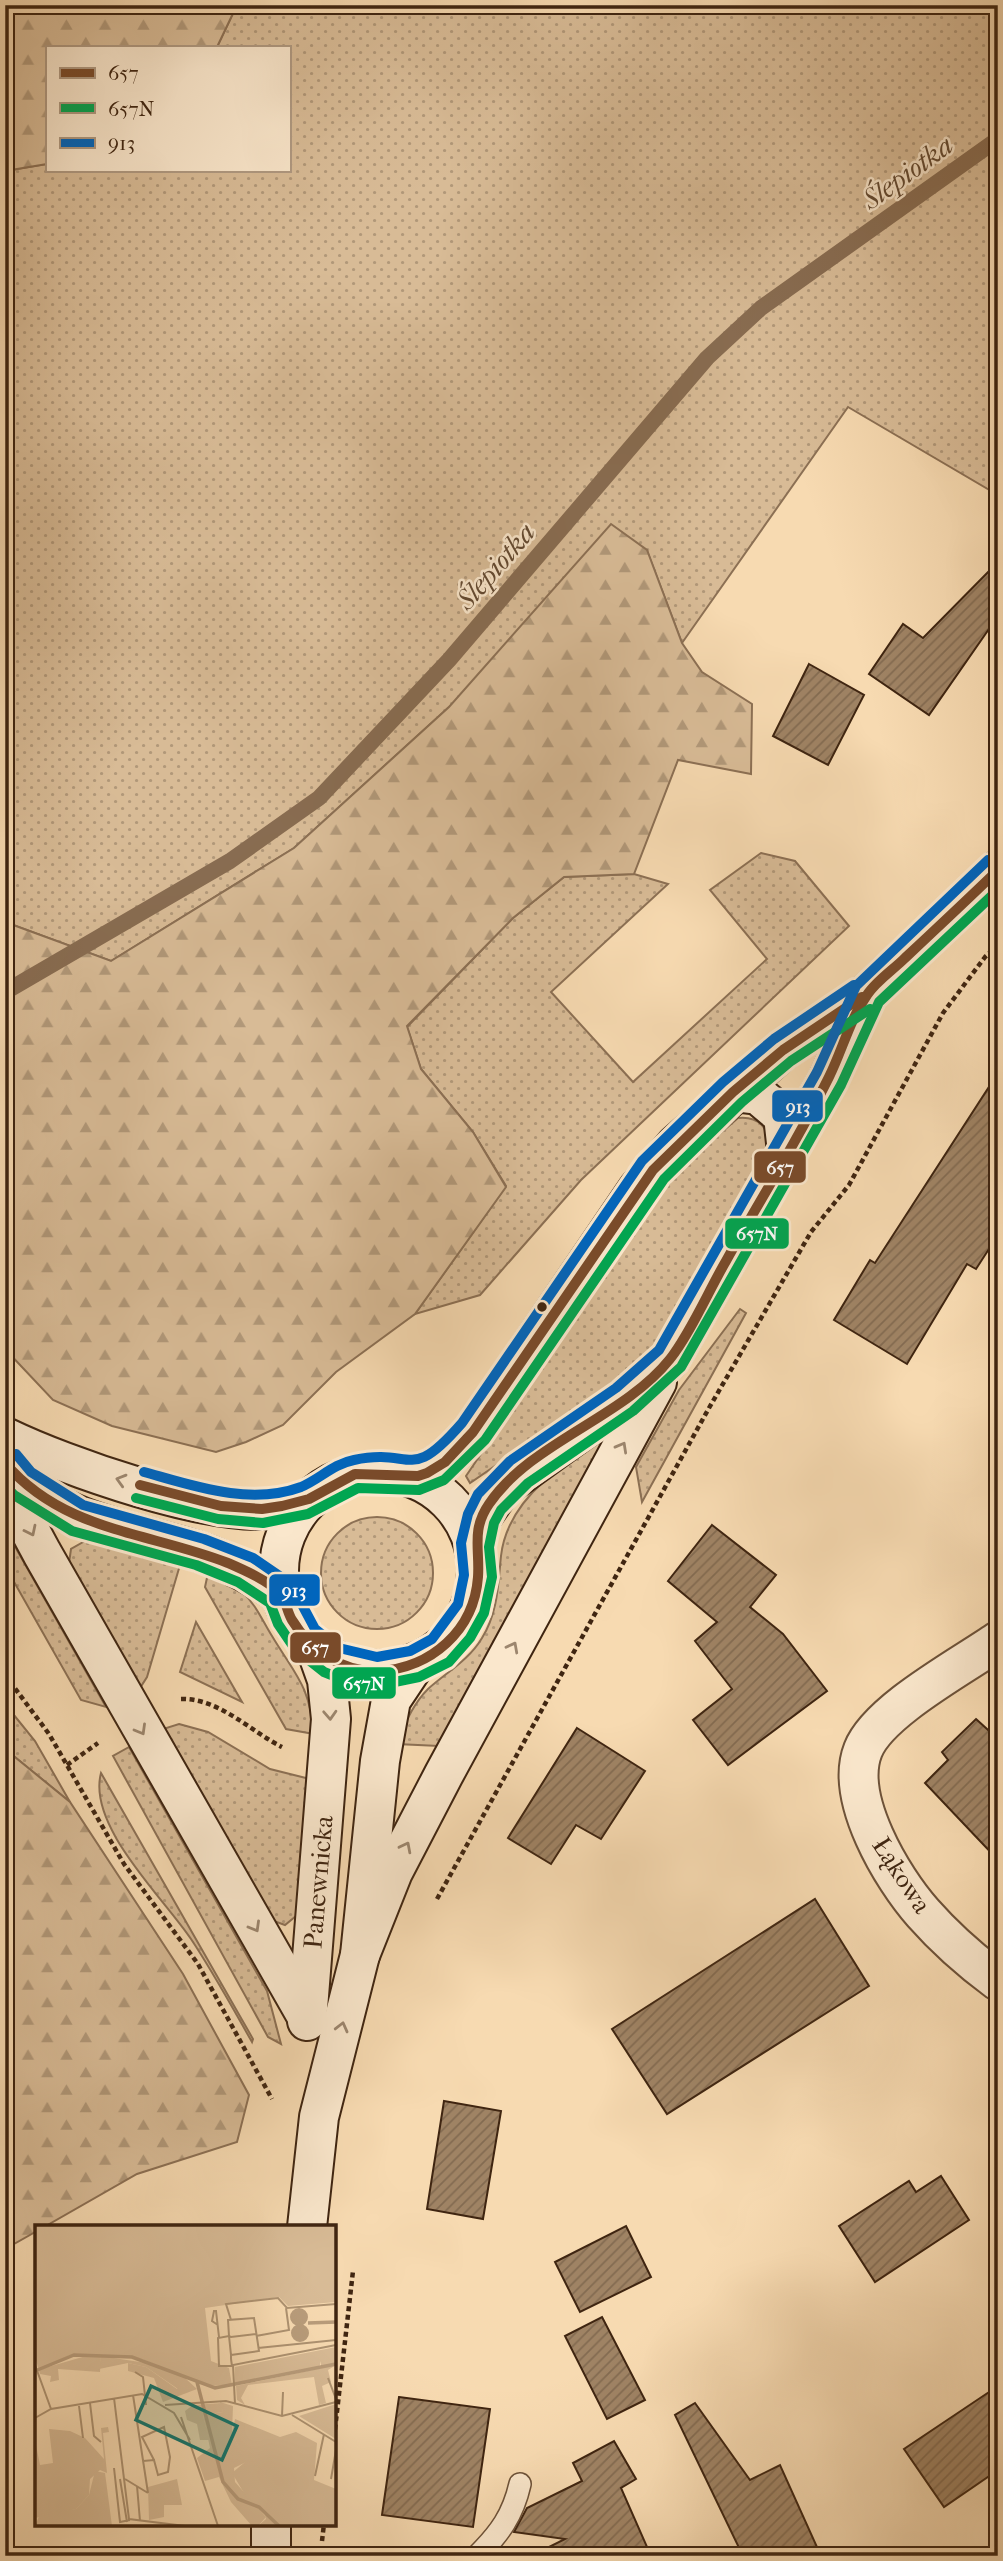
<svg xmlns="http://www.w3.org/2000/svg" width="1003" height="2561" font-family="'IM FELL French Canon',serif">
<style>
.grass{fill:url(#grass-dots);stroke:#8c7054;stroke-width:2}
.forest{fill:url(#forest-firs);stroke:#8c7054;stroke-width:2}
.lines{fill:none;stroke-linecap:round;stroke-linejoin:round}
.stream{stroke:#886c51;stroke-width:16}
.building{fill:url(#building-hatch);stroke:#3f2511;stroke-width:2}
.lane-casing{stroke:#6d5239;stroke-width:24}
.street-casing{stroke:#6d5239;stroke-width:42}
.secondary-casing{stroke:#3f2511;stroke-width:42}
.path{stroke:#3f2511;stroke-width:4.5;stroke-dasharray:5 3.5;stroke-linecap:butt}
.lane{stroke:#fae7cc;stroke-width:21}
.street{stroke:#fae7cc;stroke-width:38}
.secondary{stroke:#fae7cc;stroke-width:38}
.bus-1-casing{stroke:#fae7cc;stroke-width:16}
.bus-2-casing{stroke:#fae7cc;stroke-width:16}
.bus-3-casing{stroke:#fae7cc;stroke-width:16}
.bus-1{stroke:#7a4b2a;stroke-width:10}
.bus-2{stroke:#00a651;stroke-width:10}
.bus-3{stroke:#0065bd;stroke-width:10}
.oneway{stroke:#9c866e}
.bus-dot{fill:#3f2511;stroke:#fae7cc;stroke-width:2.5}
.labels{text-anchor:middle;stroke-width:5;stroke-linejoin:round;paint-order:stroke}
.street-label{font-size:26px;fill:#3f2511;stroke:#fae7cc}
.water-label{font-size:28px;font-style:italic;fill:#634931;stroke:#fae7cc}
.inset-river{fill:none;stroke:#b89c7b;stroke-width:3.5}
.inset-road{fill:none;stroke:#ad9271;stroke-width:2}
.view{fill:#0f766e;fill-opacity:0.15;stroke:#0f766e;stroke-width:3.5}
.inset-edge{fill:none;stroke:#3f2511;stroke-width:3.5}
.line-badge{stroke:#fae7cc;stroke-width:2.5}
.badge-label{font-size:19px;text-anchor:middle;font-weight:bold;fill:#fff}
</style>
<defs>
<pattern id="grass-dots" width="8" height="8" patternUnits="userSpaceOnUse" patternTransform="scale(1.75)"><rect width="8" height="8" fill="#d8bb96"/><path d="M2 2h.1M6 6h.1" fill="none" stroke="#b19879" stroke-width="1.8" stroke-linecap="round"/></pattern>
<pattern id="forest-firs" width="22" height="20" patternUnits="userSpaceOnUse" patternTransform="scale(1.75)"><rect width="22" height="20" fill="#d8bb96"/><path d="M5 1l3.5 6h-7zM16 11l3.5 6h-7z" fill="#b19879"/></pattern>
<pattern id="building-hatch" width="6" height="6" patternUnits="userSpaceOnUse" patternTransform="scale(1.75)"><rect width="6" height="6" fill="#9f8364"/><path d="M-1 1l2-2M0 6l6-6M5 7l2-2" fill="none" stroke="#836b51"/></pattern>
</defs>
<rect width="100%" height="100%" fill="#f7dab1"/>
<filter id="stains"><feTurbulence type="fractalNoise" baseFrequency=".00286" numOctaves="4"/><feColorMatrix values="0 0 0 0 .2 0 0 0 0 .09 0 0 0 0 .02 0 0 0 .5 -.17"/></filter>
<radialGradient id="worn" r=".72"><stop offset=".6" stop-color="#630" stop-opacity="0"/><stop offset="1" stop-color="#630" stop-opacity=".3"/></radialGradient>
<!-- grass -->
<g class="grass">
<polygon points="237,5 998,5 998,495 848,407 682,643 647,551 449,707 294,848 111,961 5,922 5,705 14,692 5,685 5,171 47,164 47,170 289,170 289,47 217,47"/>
<polygon points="761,853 795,861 849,926 581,1180 480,1295 415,1314 506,1186 473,1132 421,1069 407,1027 513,918 564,877 634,874 668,884 551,992 633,1082 767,959 710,890"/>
<path d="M738,1118C758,1116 771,1128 767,1148L657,1343L640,1363L602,1393L470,1483L466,1476L653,1202L685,1164Z"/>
<polygon points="740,1309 746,1313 642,1502 636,1467 679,1390"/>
<path d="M602,1441L605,1444L439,1746L397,1744C404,1724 413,1704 428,1689C447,1672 469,1660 482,1638C498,1612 498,1585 501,1556C507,1502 558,1465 602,1441Z"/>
<circle cx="377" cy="1573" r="56"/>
<polygon points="5,1529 106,1707 81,1700 5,1566"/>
<polygon points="85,1541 180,1565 147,1677 140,1688 69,1563 71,1549"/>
<path d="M208,1573C219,1578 232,1584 241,1591C256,1604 262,1620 272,1636C296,1676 309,1684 314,1734L286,1729L205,1587Z"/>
<polygon points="196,1622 242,1702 180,1672"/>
<polygon points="5,1704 35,1741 70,1802 5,1749"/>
<polygon points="179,1724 208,1732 270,1769 310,1779 297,1909 296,1916 285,1925 271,1920 163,1729"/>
<polygon points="129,1747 267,1991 281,2044 268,2037 113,1756"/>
<path d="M101,1773L253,2039L252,2042C232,2007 213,1972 191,1939C163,1897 87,1826 101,1773Z"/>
</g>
<!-- forest -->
<g class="forest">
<polygon points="5,5 237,5 217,47 47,47 47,164 5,171"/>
<polygon points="611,524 647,550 682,643 702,672 752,704 751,774 678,760 634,874 564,877 513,918 407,1026 421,1069 473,1132 506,1187 415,1314 336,1372 283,1425 246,1442 216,1452 112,1426 53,1400 5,1349 5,922 111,961 294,848 449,707"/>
<polygon points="5,1749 70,1802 183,1974 249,2095 237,2142 137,2174 44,2227 37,2227 37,2231 5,2249"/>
</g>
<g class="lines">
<!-- stream -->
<polyline class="stream" points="5,992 230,861 319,798 449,660 707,358 761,308 998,139"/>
</g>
<!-- building -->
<g class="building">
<polygon points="998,562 998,616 929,715 869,674 903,624 923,638"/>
<polygon points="809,664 864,695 828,765 773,736"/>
<polygon points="998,1073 998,1235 976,1269 967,1264 907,1364 834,1320 870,1260 875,1263"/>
<polygon points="712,1525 776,1575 750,1607 783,1634 827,1691 728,1765 693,1720 732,1689 695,1641 717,1622 668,1581"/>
<polygon points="976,1719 998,1739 998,1860 925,1783 948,1760 942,1752"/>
<polygon points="577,1728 645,1771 601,1839 576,1825 551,1864 508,1838"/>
<polygon points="815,1899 869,1986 667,2114 612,2029"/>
<polygon points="444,2101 501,2111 483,2219 427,2209"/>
<polygon points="941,2176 969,2220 875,2282 839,2226 909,2181 916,2192"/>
<polygon points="626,2226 651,2277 580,2312 555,2262"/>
<polygon points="602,2317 645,2400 607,2419 565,2336"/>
<polygon points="998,2386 998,2470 944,2507 904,2449"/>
<polygon points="399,2397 490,2409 473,2527 382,2515"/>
<polygon points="695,2403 750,2480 780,2465 821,2556 743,2556 675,2415"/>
<polygon points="614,2441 636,2479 621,2488 651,2556 531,2556 565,2539 514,2532 527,2508 582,2481 573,2463"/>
</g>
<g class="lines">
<defs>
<path id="lane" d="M477,2556C500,2533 513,2515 520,2484"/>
<path id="street" d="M998,1641C962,1666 878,1711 863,1750C844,1798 892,1878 923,1913C945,1938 971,1961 998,1981"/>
<g id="secondary">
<polyline points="733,1092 758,1095 783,1116 787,1152"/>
<path d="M5,1437C65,1466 211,1518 276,1509C286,1507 297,1503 307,1500"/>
<polyline points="7,1467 28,1527 42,1553 306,2015"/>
<path d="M8,1467C60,1525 130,1529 200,1552C230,1562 255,1577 281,1594"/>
<circle cx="378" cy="1571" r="99"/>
<path d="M412,1477C439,1469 454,1453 473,1432L638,1189L676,1145L783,1050L867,994L998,870"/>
<polyline points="475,1546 481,1518 502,1488 625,1399 670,1359 829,1078 867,994"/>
<polyline points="360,1955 393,1872 444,1774 657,1382"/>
<polyline points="307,2021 331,1719 327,1680 316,1649"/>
<polyline points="307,2227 319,2117 360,1955 380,1761 391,1700 415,1664"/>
<polyline points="271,2524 271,2556"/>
</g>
</defs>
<!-- lane casing -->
<use href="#lane" class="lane-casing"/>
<!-- street casing -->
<use href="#street" class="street-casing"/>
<!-- secondary casing -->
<use href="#secondary" class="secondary-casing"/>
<!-- path -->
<g class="path">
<polyline points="5,1675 49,1734 124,1864 198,1964 272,2099"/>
<path d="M181,1699C219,1698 250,1731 282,1747"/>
<polyline points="67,1765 98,1743"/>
<polyline points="437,1899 709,1408 811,1232 849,1185 943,1013 985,957 998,945"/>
<polyline points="334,2438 353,2271"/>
<polyline points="322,2541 324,2524"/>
</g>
<!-- lane -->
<use href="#lane" class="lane"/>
<!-- street -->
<use href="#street" class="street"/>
<!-- secondary -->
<use href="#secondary" class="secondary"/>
<defs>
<g id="bus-1">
<path d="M5,1463C64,1532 149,1532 228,1563C244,1570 267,1580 280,1593C286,1600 287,1612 292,1620C310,1650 343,1673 379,1671C431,1668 474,1631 478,1577C480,1549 471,1530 489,1504C531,1442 623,1418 670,1359C690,1334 709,1290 726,1261C760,1200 798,1140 829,1077C842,1051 850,1019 867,995C876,981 893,970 905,958C936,929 967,900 998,870"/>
<polyline points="140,1485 221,1506 262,1509 282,1506 309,1499 355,1474 418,1476 427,1473 445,1462 473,1432 653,1170 733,1092 783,1050 862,997"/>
</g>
<g id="bus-2">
<polyline points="5,1485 14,1495 72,1531 196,1565 238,1582 270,1603 278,1624 295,1649 324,1672 344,1680 380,1685 419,1677 449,1662 470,1638 484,1613 492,1577 489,1547 494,1523 501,1510 528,1483 633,1411 681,1367 841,1085 879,1002 998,890"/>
<polyline points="136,1498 218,1519 263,1523 308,1514 358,1488 419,1490 444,1480 485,1440 664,1179 742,1102 791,1061 870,1009"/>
</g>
<g id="bus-3">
<polyline points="16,1454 31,1472 83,1505 204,1539 253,1558 291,1584 315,1629 339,1648 377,1657 410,1651 432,1639 458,1604 464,1575 461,1543 468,1514 478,1494 510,1461 616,1388 659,1350 817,1072 856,986 988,860"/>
<path d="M144,1472C194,1486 250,1506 301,1487C320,1479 333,1464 354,1460C415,1447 408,1485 462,1423L642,1161L723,1082L774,1039L854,985"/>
</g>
</defs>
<!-- bus-1 casing -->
<use href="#bus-1" class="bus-1-casing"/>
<!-- bus-2 casing -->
<use href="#bus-2" class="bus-2-casing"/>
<!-- bus-3 casing -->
<use href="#bus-3" class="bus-3-casing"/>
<!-- bus-1 -->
<use href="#bus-1" class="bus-1"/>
<!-- bus-2 -->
<use href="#bus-2" class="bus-2"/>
<!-- bus-3 -->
<use href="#bus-3" class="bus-3"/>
</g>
<!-- one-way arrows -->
<defs><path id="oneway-chevron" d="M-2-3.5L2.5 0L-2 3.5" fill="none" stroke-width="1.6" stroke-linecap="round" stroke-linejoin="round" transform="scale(1.75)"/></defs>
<g class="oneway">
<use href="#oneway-chevron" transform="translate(622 1447) rotate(-61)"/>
<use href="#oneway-chevron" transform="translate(121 1480) rotate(-164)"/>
<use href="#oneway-chevron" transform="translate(31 1531) rotate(64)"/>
<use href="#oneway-chevron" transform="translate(513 1647) rotate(-62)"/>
<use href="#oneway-chevron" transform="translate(330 1715) rotate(87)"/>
<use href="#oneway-chevron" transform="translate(141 1730) rotate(60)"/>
<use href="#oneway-chevron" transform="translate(406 1847) rotate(-63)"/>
<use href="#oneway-chevron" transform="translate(255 1927) rotate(60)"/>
<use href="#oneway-chevron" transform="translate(342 2027) rotate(-76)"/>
</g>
<!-- markers -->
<circle class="bus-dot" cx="542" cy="1307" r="6"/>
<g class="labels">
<!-- street labels -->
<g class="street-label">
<text transform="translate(902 1875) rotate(57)" y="9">Łąkowa</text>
<text transform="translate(318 1882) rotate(-85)" y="9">Panewnicka</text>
</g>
<!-- water labels -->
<g class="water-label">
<text transform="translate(907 172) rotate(-36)" y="10">Ślepiotka</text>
<text transform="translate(495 566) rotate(-49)" y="10">Ślepiotka</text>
</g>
</g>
<!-- overview -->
<g transform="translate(35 2225)">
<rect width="301" height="301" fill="#f7dab1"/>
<path d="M66,131L124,140L150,153L148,162L143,164L111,142L93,138L64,144ZM185,177L198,181L197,208L211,237L199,243L200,257L231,292L223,301H217L196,277L184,252L170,256L162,233L175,223L168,190L188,187ZM73,202L74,207L68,208L72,248L65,245L55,254L54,270L41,284L0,293V215L5,240L18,238L14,204L35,206L50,213L69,234L66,203ZM142,254L147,280H129V292L114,295L113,262Z" fill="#d8bb96"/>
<path d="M0,0H301V77L253,81L244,72L170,83L176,136L194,143L197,160L174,161L107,134L51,129L35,130L6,144L51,131H66L65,147L23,144L24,155L15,157L16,151L5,149L0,132ZM301,122V138L286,142V136L284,143L200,159V142ZM93,138L111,142L142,164L150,153L162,164L128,177L119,153L93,146ZM301,140L293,145L296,157L287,161L291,178L284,180L279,152L213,160L206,173L210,180L202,175L201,161ZM301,179V214L264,191ZM158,180L187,178L188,187L168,190L174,215H165L162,199L152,195L150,186ZM200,194L245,212L261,207L282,218L279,255L301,264V301H223L231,294L229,285L215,278L197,248L210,237L197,208ZM60,246L70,248L77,301H0L5,289L41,284L54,270Z" fill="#d8bb96"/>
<path d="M255 92a9 9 0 1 1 18 0a9 9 0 1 1-18 0ZM256 108a9 9 0 1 1 18 0a9 9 0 1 1-18 0Z" fill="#b89c7b"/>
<path class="inset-river" d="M273,98L301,97M0,146L39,130L97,132L180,163L301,139M162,157L188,257L203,274L224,282L244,301"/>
<path class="inset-road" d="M196,95L191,79L243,73L252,83L301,79M183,100L177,96L179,86H181L184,112M221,111L254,105L251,83M223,123L301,115M196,130L224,126L219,93L193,95L194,111L196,130V134L197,141H184L183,113L194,111L196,112L221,109M0,140L16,184M100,147L108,152L111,180M293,153L301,174M98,170L113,268M79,173L94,294L150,301M55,178L59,211L66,217M200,179L198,140L301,120M130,180L191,176L247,191L301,177M44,181L48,213M257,190L301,217M247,191L248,167M146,192L183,301M0,193L16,184L107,169L139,188L155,215M108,236L119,235L123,250L133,247L135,232L129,202L107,212L119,235M79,243L85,297L95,295M280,251L289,209M85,254L92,297M90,254L113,268M296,254L301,225M102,261L105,296"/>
<path class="view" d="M116,161L202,201L187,235L101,195Z"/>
<rect width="301" height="301" class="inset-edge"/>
</g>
<g class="line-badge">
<rect x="771" y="1089" width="53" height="34" rx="7" fill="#0065bd"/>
<rect x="753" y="1150" width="54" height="34" rx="7" fill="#7a4b2a"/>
<rect x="724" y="1217" width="66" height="33" rx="7" fill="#00a651"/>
<rect x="268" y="1573" width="53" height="34" rx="7" fill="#0065bd"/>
<rect x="289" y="1631" width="53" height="33" rx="7" fill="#7a4b2a"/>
<rect x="331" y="1666" width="66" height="34" rx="7" fill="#00a651"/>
</g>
<g class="badge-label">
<text x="798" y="1113">913</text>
<text x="780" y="1174">657</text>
<text x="757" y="1240">657N</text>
<text x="294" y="1597">913</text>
<text x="315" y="1654">657</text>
<text x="364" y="1690">657N</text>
</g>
<!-- margin -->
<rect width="1003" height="2561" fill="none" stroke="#f7dab1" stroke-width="28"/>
<rect x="7" y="7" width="989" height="2547" fill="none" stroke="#3f2511" stroke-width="3.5"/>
<rect x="14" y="14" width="975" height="2533" fill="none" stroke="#3f2511" stroke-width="2"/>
<!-- legend -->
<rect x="46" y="46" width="245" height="126" fill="#fae7cc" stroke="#af9981" stroke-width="2"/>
<rect x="60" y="68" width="35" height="10" fill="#7a4b2a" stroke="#af9981" stroke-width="2"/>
<text x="108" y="80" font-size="21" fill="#3f2511">657</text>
<rect x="60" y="103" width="35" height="10" fill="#00a651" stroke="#af9981" stroke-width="2"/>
<text x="108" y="116" font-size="21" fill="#3f2511">657N</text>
<rect x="60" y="138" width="35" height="10" fill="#0065bd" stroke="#af9981" stroke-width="2"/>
<text x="108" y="150" font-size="21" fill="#3f2511">913</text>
<rect width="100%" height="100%" filter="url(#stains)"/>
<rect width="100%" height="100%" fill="url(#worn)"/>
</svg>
